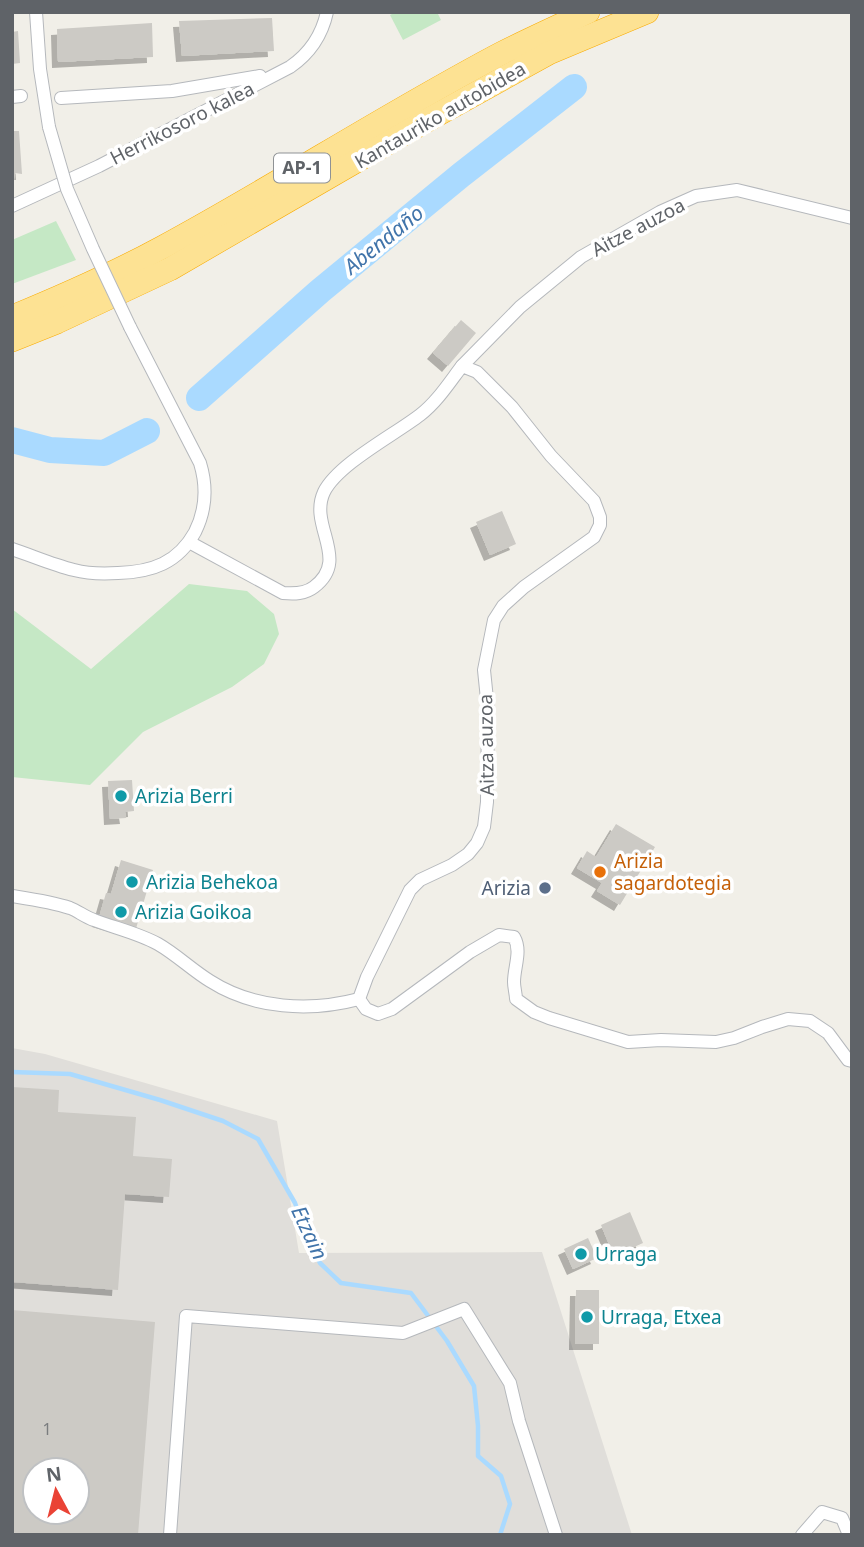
<svg xmlns="http://www.w3.org/2000/svg" width="864" height="1547" font-family="'Noto Sans',sans-serif">
<style>
.industrial{fill:#e0deda;fill-rule:evenodd}
.green{fill:#c5e8c5}
.lines{fill:none;stroke-linecap:round;stroke-linejoin:round}
.stream{stroke:#aadaff;stroke-width:4.5}
.river{stroke:#aadaff;stroke-width:26}
.building{fill:#cccac5;fill-rule:evenodd;filter:url(#shadow)}
.street-casing{stroke:#b5b8bc;stroke-width:14}
.highway-casing{stroke:#f9ab00;stroke-width:24}
.street{stroke:#fff;stroke-width:12}
.highway{stroke:#fde293;stroke-width:23}
.street-bridge-casing{stroke:#b5b8bc;stroke-width:14;stroke-linecap:butt}
.street-bridge{stroke:#fff;stroke-width:12}
.culture-dot{fill:#0f9aa8;stroke:#fff;stroke-width:2.5}
.food-dot{fill:#e8710a;stroke:#fff;stroke-width:2.5}
.service-dot{fill:#5c6f8a;stroke:#fff;stroke-width:2.5}
.labels{text-anchor:middle;stroke-width:7;stroke-linejoin:round;paint-order:stroke}
.number-label{font-size:16px;fill:#7a7d7f}
.shield{fill:#fff;stroke:#8f9295;stroke-width:2}
.shield-label{font-size:18px;font-weight:bold;fill:#5f6368}
.street-label{font-size:19px;fill:#5f6368;stroke:#fff}
.culture-label{font-size:19px;fill:#0d838f;stroke:#fff;text-anchor:start}
.food-label{font-size:19px;fill:#c56008;stroke:#fff;text-anchor:start}
.service-label{font-size:19px;fill:#4e5e75;stroke:#fff;text-anchor:end}
.water-label{font-size:21px;font-style:italic;fill:#4174aa;stroke:#fff}
</style>
<defs>
<filter id="shadow"><feDropShadow dx="-6" dy="6" stdDeviation="0" flood-color="#0004"/></filter>
</defs>
<rect width="100%" height="100%" fill="#f1efe8"/>
<!-- industrial -->
<path class="industrial" d="M12,1048L45,1054L277,1121L299,1253L542,1252L632,1535H12ZM35,1470H77V1512H35Z"/>
<!-- green -->
<g class="green">
<polygon points="396,12 437,12 441,20 403,40 390,15"/>
<polygon points="56,221 76,260 12,284 12,240"/>
<polygon points="189,584 247,591 274,614 279,634 264,664 232,687 143,732 90,785 12,777 12,609 91,669"/>
</g>
<g class="lines">
<!-- stream -->
<polyline class="stream" points="12,1072 70,1074 160,1100 223,1121 258,1139 295,1203 307,1236 320,1263 341,1283 411,1293 447,1341 474,1386 478,1426 478,1456 501,1476 510,1504 500,1535"/>
<!-- river -->
<g class="river">
<polyline points="199,398 320,291 461,175 574,87"/>
<polyline points="12,440 50,450 104,453 147,431"/>
</g>
</g>
<!-- building -->
<g class="building">
<polygon points="272,18 274,51 182,56 179,21"/>
<polygon points="152,23 153,57 58,62 57,29"/>
<polygon points="18,31 20,63 12,64 12,32"/>
<polygon points="12,131 19,131 22,174 15,173 14,179 12,179"/>
<polygon points="461,320 476,333 448,366 433,353"/>
<polygon points="502,511 516,544 490,555 476,522"/>
<polygon points="132,780 134,811 125,812 126,818 110,819 108,781"/>
<polygon points="616,824 655,847 620,905 597,891 602,883 577,868 587,851 596,857"/>
<polygon points="121,860 153,870 135,932 98,921 106,893 111,894"/>
<polygon points="12,1087 59,1090 58,1112 136,1117 133,1156 172,1159 169,1197 125,1194 118,1290 12,1282"/>
<polygon points="630,1212 643,1243 614,1256 601,1225"/>
<polygon points="588,1238 597,1258 573,1269 564,1249"/>
<polygon points="576,1290 599,1290 599,1344 575,1344"/>
<path d="M12,1310L155,1322L138,1535H12ZM35,1470H77V1512H35Z"/>
</g>
<g class="lines">
<defs>
<g id="street">
<polyline points="36,12 40,69 49,127"/>
<polyline points="12,97 21,96"/>
<polyline points="61,98 172,91 260,76"/>
<path d="M12,206L99,166L290,67C309,54 322,35 327,12"/>
<polyline points="462,366 520,307 581,257 660,212 696,196 737,190 852,218"/>
<path d="M189,542L283,593C294,594 305,594 314,587C351,559 308,526 324,492C338,464 394,435 420,415C437,402 449,383 462,366L477,372L512,407L551,456L594,501L600,517V525L594,537L524,587L503,606L494,620L484,670L488,709L487,802L484,827L477,843L468,854L452,865L420,880L410,890L367,977L359,999L366,1009L378,1014L392,1009L470,952L499,935L514,937C522,951 514,967 514,982C514,988 516,994 516,999L534,1012L549,1018L628,1042L661,1040L716,1042L734,1038L762,1027L788,1019L810,1021L828,1033L848,1060L852,1061"/>
<path d="M12,549C33,556 53,565 74,570C89,574 103,574 118,573C152,572 178,563 195,532C206,510 207,486 200,463L130,327"/>
<path d="M12,896C31,899 52,902 70,908C78,911 85,917 94,920C115,928 138,933 158,944C177,955 192,970 210,981C254,1009 310,1012 359,999"/>
<polyline points="170,1535 186,1316 403,1333 464,1309 510,1383 519,1421 556,1535"/>
<polyline points="802,1535 822,1512 842,1518 849,1535"/>
</g>
<g id="highway">
<path d="M12,317C63,296 113,274 161,248C276,186 386,114 502,53C530,39 559,26 588,12"/>
<polyline points="12,340 57,322 170,269 422,123 549,53 647,12"/>
</g>
</defs>
<!-- street casing -->
<use href="#street" class="street-casing"/>
<!-- highway casing -->
<use href="#highway" class="highway-casing"/>
<!-- street -->
<use href="#street" class="street"/>
<!-- highway -->
<use href="#highway" class="highway"/>
<defs>
<polyline id="street-bridge" points="49,127 67,189 93,249 130,327"/>
</defs>
<!-- street-bridge casing -->
<use href="#street-bridge" class="street-bridge-casing"/>
<!-- street-bridge -->
<use href="#street-bridge" class="street-bridge"/>
</g>
<!-- markers -->
<g class="culture-dot">
<circle cx="121" cy="796" r="7"/>
<circle cx="132" cy="882" r="7"/>
<circle cx="121" cy="912" r="7"/>
<circle cx="581" cy="1254" r="7"/>
<circle cx="587" cy="1317" r="7"/>
</g>
<circle class="food-dot" cx="600" cy="872" r="7"/>
<circle class="service-dot" cx="545" cy="888" r="7"/>
<g class="labels">
<!-- number labels -->
<g class="number-label">
<text x="47" y="1435">1</text>
</g>
<!-- shield labels -->
<rect class="shield" x="274" y="153.5" width="56" height="29" rx="5"/>
<g class="shield-label">
<text x="302" y="174">AP-1</text>
</g>
<!-- street labels -->
<g class="street-label">
<text transform="translate(440 115) rotate(-30)" y="7">Kantauriko autobidea</text>
<text transform="translate(182 123) rotate(-27)" y="7">Herrikosoro kalea</text>
<text transform="translate(638 227) rotate(-28)" y="7">Aitze auzoa</text>
<text transform="translate(486 745) rotate(-91)" y="7">Aitza auzoa</text>
</g>
<!-- culture labels -->
<g class="culture-label">
<text x="135" y="803">Arizia Berri</text>
<text x="146" y="889">Arizia Behekoa</text>
<text x="135" y="919">Arizia Goikoa</text>
<text x="595" y="1261">Urraga</text>
<text x="601" y="1324">Urraga, Etxea</text>
</g>
<!-- food labels -->
<g class="food-label">
<text x="614" y="868">Arizia<tspan x="614" dy="22">sagardotegia</tspan></text>
</g>
<!-- service labels -->
<g class="service-label">
<text x="531" y="895">Arizia</text>
</g>
<!-- water labels -->
<g class="water-label">
<text transform="translate(384 240) rotate(-39)" y="7">Abendaño</text>
<text transform="translate(309 1233) rotate(65)" y="7">Etzain</text>
</g>
</g>
<!-- border -->
<rect width="864" height="1547" fill="none" stroke="#5f6368" stroke-width="28"/>
<!-- north arrow -->
<g transform="translate(56 1491) rotate(353)"><circle r="33" fill="#ffffff" stroke="#bfc1c3" stroke-width="2"/>
<path d="M0-5L12 26L0 18L-12 26Z" fill="#ea4335"/>
<text y="-10" font-size="19" font-weight="bold" text-anchor="middle" fill="#5f6368">N</text>
</g>
</svg>
